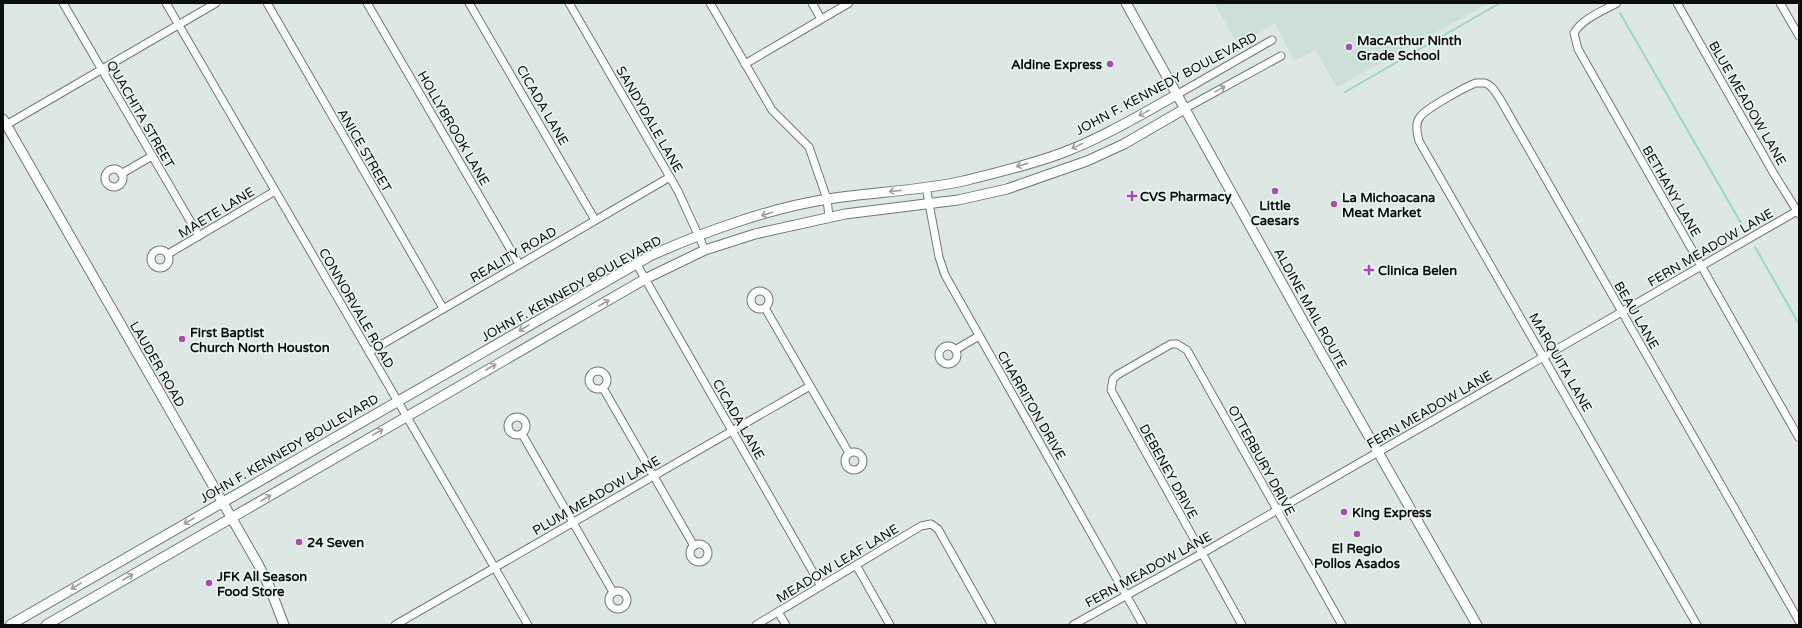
<svg xmlns="http://www.w3.org/2000/svg" width="1802" height="628" font-family="'Varela Round',sans-serif">
<style>
.built{fill:#ccdfd8}
.lines{fill:none;stroke-linecap:round;stroke-linejoin:round}
.stream{stroke:#9cd7c4;stroke-width:2}
.minor-casing{stroke:#6e7875;stroke-width:9}
.major-casing{stroke:#6e7875;stroke-width:11}
.minor{stroke:#fff;stroke-width:7}
.major{stroke:#fff;stroke-width:9}
.oneway{stroke:#9d9f9e}
.poi-dot{fill:#a84bb5;stroke:#eaf5f1;stroke-width:1.5}
.labels{text-anchor:middle;stroke-width:3.5;stroke-linejoin:round;paint-order:stroke}
.poi-label{font-size:13px;font-weight:bold;fill:#0a0e0d;stroke:#eaf5f1;text-anchor:start}
.street-label{font-size:13px;fill:#0a0e0d;stroke:#eaf5f1}
</style>
<rect width="100%" height="100%" fill="#dde7e4"/>
<!-- built -->
<polygon class="built" points="1214,3 1489,3 1337,87 1315,50 1294,61 1275,23 1238,45"/>
<g class="lines">
<!-- stream -->
<g class="stream">
<polyline points="1620,13 1745,230"/>
<polyline points="1345,92 1500,3"/>
<polyline points="1755,247 1799,324"/>
</g>
<defs>
<g id="minor">
<polyline points="63,3 199,236"/>
<polyline points="166,3 528,625"/>
<polyline points="267,3 443,308"/>
<polyline points="367,3 519,264"/>
<polyline points="469,3 595,220"/>
<polyline points="569,3 678,191 705,250"/>
<polyline points="710,3 772,110 809,147 827,199 829,217"/>
<polyline points="812,3 821,19"/>
<path d="M1617,3C1603,11 1583,18 1574,33L1578,49L1799,438"/>
<polyline points="1677,3 1774,174 1799,214"/>
<polyline points="1780,3 1799,36"/>
<polyline points="745,64 849,3"/>
<polyline points="1178,94 1272,40"/>
<polyline points="1186,108 1281,56"/>
<polyline points="6,125 216,3"/>
<circle cx="114" cy="178" r="9"/>
<polyline points="121,174 152,156"/>
<polyline points="926,187 939,257 945,275 1143,625"/>
<circle cx="160" cy="259" r="9"/>
<polyline points="168,254 275,191"/>
<polyline points="636,263 821,586"/>
<circle cx="760" cy="300" r="9"/>
<polyline points="765,308 849,453"/>
<circle cx="948" cy="355" r="9"/>
<polyline points="955,350 979,336"/>
<polyline points="369,352 670,177"/>
<circle cx="598" cy="380" r="9"/>
<polyline points="603,388 694,546"/>
<circle cx="517" cy="426" r="9"/>
<polyline points="522,434 613,592"/>
<circle cx="854" cy="461" r="9"/>
<circle cx="699" cy="553" r="9"/>
<polyline points="856,565 890,625"/>
<circle cx="618" cy="600" r="9"/>
<polyline points="778,612 786,625"/>
<polyline points="395,625 810,386"/>
<polyline points="756,625 921,526 931,524 938,529 992,625"/>
<polyline points="1073,625 1201,554 1797,211"/>
<polyline points="1242,625 1111,390 1113,379 1117,375 1171,344 1177,344 1187,350 1342,625"/>
<path d="M1697,625L1419,141C1417,134 1415,123 1420,117C1425,109 1467,86 1476,83C1479,83 1483,83 1485,83C1492,85 1496,93 1500,99L1799,621"/>
</g>
<g id="major">
<polyline points="1126,3 1304,323 1477,625"/>
<polyline points="3,119 258,564 270,588 284,625"/>
<path d="M10,625L650,256C703,232 770,208 828,199C873,192 919,191 963,181C996,173 1030,165 1062,153C1102,138 1140,115 1178,94"/>
<polyline points="46,625 645,279 705,250 755,234 845,214 958,200 1007,189 1087,161 1124,144 1186,108"/>
</g>
</defs>
<!-- minor casing -->
<use href="#minor" class="minor-casing"/>
<!-- major casing -->
<use href="#major" class="major-casing"/>
<!-- minor -->
<use href="#minor" class="minor"/>
<!-- major -->
<use href="#major" class="major"/>
</g>
<!-- one-way arrows -->
<defs><path id="oneway-shaft" d="M-6 0H5M1.5-3L5.5 0L1.5 3" fill="none" stroke-width="1.6" stroke-linecap="round" stroke-linejoin="round"/></defs>
<g class="oneway">
<use href="#oneway-shaft" transform="translate(1220 89) rotate(-29)"/>
<use href="#oneway-shaft" transform="translate(1144 113) rotate(152)"/>
<use href="#oneway-shaft" transform="translate(1077 146) rotate(155)"/>
<use href="#oneway-shaft" transform="translate(1022 165) rotate(164)"/>
<use href="#oneway-shaft" transform="translate(895 191) rotate(174)"/>
<use href="#oneway-shaft" transform="translate(767 214) rotate(164)"/>
<use href="#oneway-shaft" transform="translate(604 303) rotate(-30)"/>
<use href="#oneway-shaft" transform="translate(524 328) rotate(150)"/>
<use href="#oneway-shaft" transform="translate(491 367) rotate(-30)"/>
<use href="#oneway-shaft" transform="translate(378 432) rotate(-30)"/>
<use href="#oneway-shaft" transform="translate(266 498) rotate(-30)"/>
<use href="#oneway-shaft" transform="translate(189 521) rotate(150)"/>
<use href="#oneway-shaft" transform="translate(128 577) rotate(-30)"/>
<use href="#oneway-shaft" transform="translate(76 586) rotate(150)"/>
</g>
<!-- markers -->
<g class="poi-dot">
<circle cx="1349" cy="47" r="4"/>
<circle cx="1110" cy="64" r="4"/>
<circle cx="1275" cy="191" r="4"/>
<path d="M1130 190h4v4h4v4h-4v4h-4v-4h-4v-4h4z"/>
<circle cx="1334" cy="204" r="4"/>
<path d="M1367 264h4v4h4v4h-4v4h-4v-4h-4v-4h4z"/>
<circle cx="182" cy="339" r="4"/>
<circle cx="1344" cy="512" r="4"/>
<circle cx="1357" cy="534" r="4"/>
<circle cx="299" cy="542" r="4"/>
<circle cx="209" cy="583" r="4"/>
</g>
<g class="labels">
<!-- poi labels -->
<g class="poi-label">
<text x="1357" y="45">MacArthur Ninth<tspan x="1357" dy="15">Grade School</tspan></text>
<text x="1102" y="69" text-anchor="end">Aldine Express</text>
<text x="1140" y="201">CVS Pharmacy</text>
<text x="1342" y="202">La Michoacana<tspan x="1342" dy="15">Meat Market</tspan></text>
<text x="1275" y="210" text-anchor="middle">Little<tspan x="1275" dy="15">Caesars</tspan></text>
<text x="1378" y="275">Clinica Belen</text>
<text x="190" y="337">First Baptist<tspan x="190" dy="15">Church North Houston</tspan></text>
<text x="1352" y="517">King Express</text>
<text x="307" y="547">24 Seven</text>
<text x="1357" y="553" text-anchor="middle">El Regio<tspan x="1357" dy="15">Pollos Asados</tspan></text>
<text x="217" y="581">JFK All Season<tspan x="217" dy="15">Food Store</tspan></text>
</g>
<!-- street labels -->
<g class="street-label">
<text transform="translate(1166 83) rotate(-28)" y="5">JOHN F. KENNEDY BOULEVARD</text>
<text transform="translate(1748 103) rotate(60)" y="5">BLUE MEADOW LANE</text>
<text transform="translate(543 105) rotate(60)" y="5">CICADA LANE</text>
<text transform="translate(141 114) rotate(60)" y="5">QUACHITA STREET</text>
<text transform="translate(650 119) rotate(60)" y="5">SANDYDALE LANE</text>
<text transform="translate(454 128) rotate(60)" y="5">HOLLYBROOK LANE</text>
<text transform="translate(365 150) rotate(60)" y="5">ANICE STREET</text>
<text transform="translate(1672 191) rotate(60)" y="5">BETHANY LANE</text>
<text transform="translate(216 212) rotate(-31)" y="5">MAETE LANE</text>
<text transform="translate(1710 247) rotate(-30)" y="5">FERN MEADOW LANE</text>
<text transform="translate(513 254) rotate(-30)" y="5">REALITY ROAD</text>
<text transform="translate(571 288) rotate(-29)" y="5">JOHN F. KENNEDY BOULEVARD</text>
<text transform="translate(357 308) rotate(60)" y="5">CONNORVALE ROAD</text>
<text transform="translate(1311 308) rotate(61)" y="5">ALDINE MAIL ROUTE</text>
<text transform="translate(1637 315) rotate(60)" y="5">BEAU LANE</text>
<text transform="translate(1561 362) rotate(60)" y="5">MARQUITA LANE</text>
<text transform="translate(158 364) rotate(60)" y="5">LAUDER ROAD</text>
<text transform="translate(1032 405) rotate(60)" y="5">CHARRITON DRIVE</text>
<text transform="translate(1429 409) rotate(-30)" y="5">FERN MEADOW LANE</text>
<text transform="translate(739 419) rotate(60)" y="5">CICADA LANE</text>
<text transform="translate(289 448) rotate(-30)" y="5">JOHN F. KENNEDY BOULEVARD</text>
<text transform="translate(1262 460) rotate(61)" y="5">OTTERBURY DRIVE</text>
<text transform="translate(1169 471) rotate(61)" y="5">DEBENEY DRIVE</text>
<text transform="translate(596 495) rotate(-30)" y="5">PLUM MEADOW LANE</text>
<text transform="translate(837 563) rotate(-31)" y="5">MEADOW LEAF LANE</text>
<text transform="translate(1148 569) rotate(-29)" y="5">FERN MEADOW LANE</text>
</g>
</g>
<!-- border -->
<rect width="1802" height="628" fill="none" stroke="#0a0e0d" stroke-width="8"/>
</svg>
